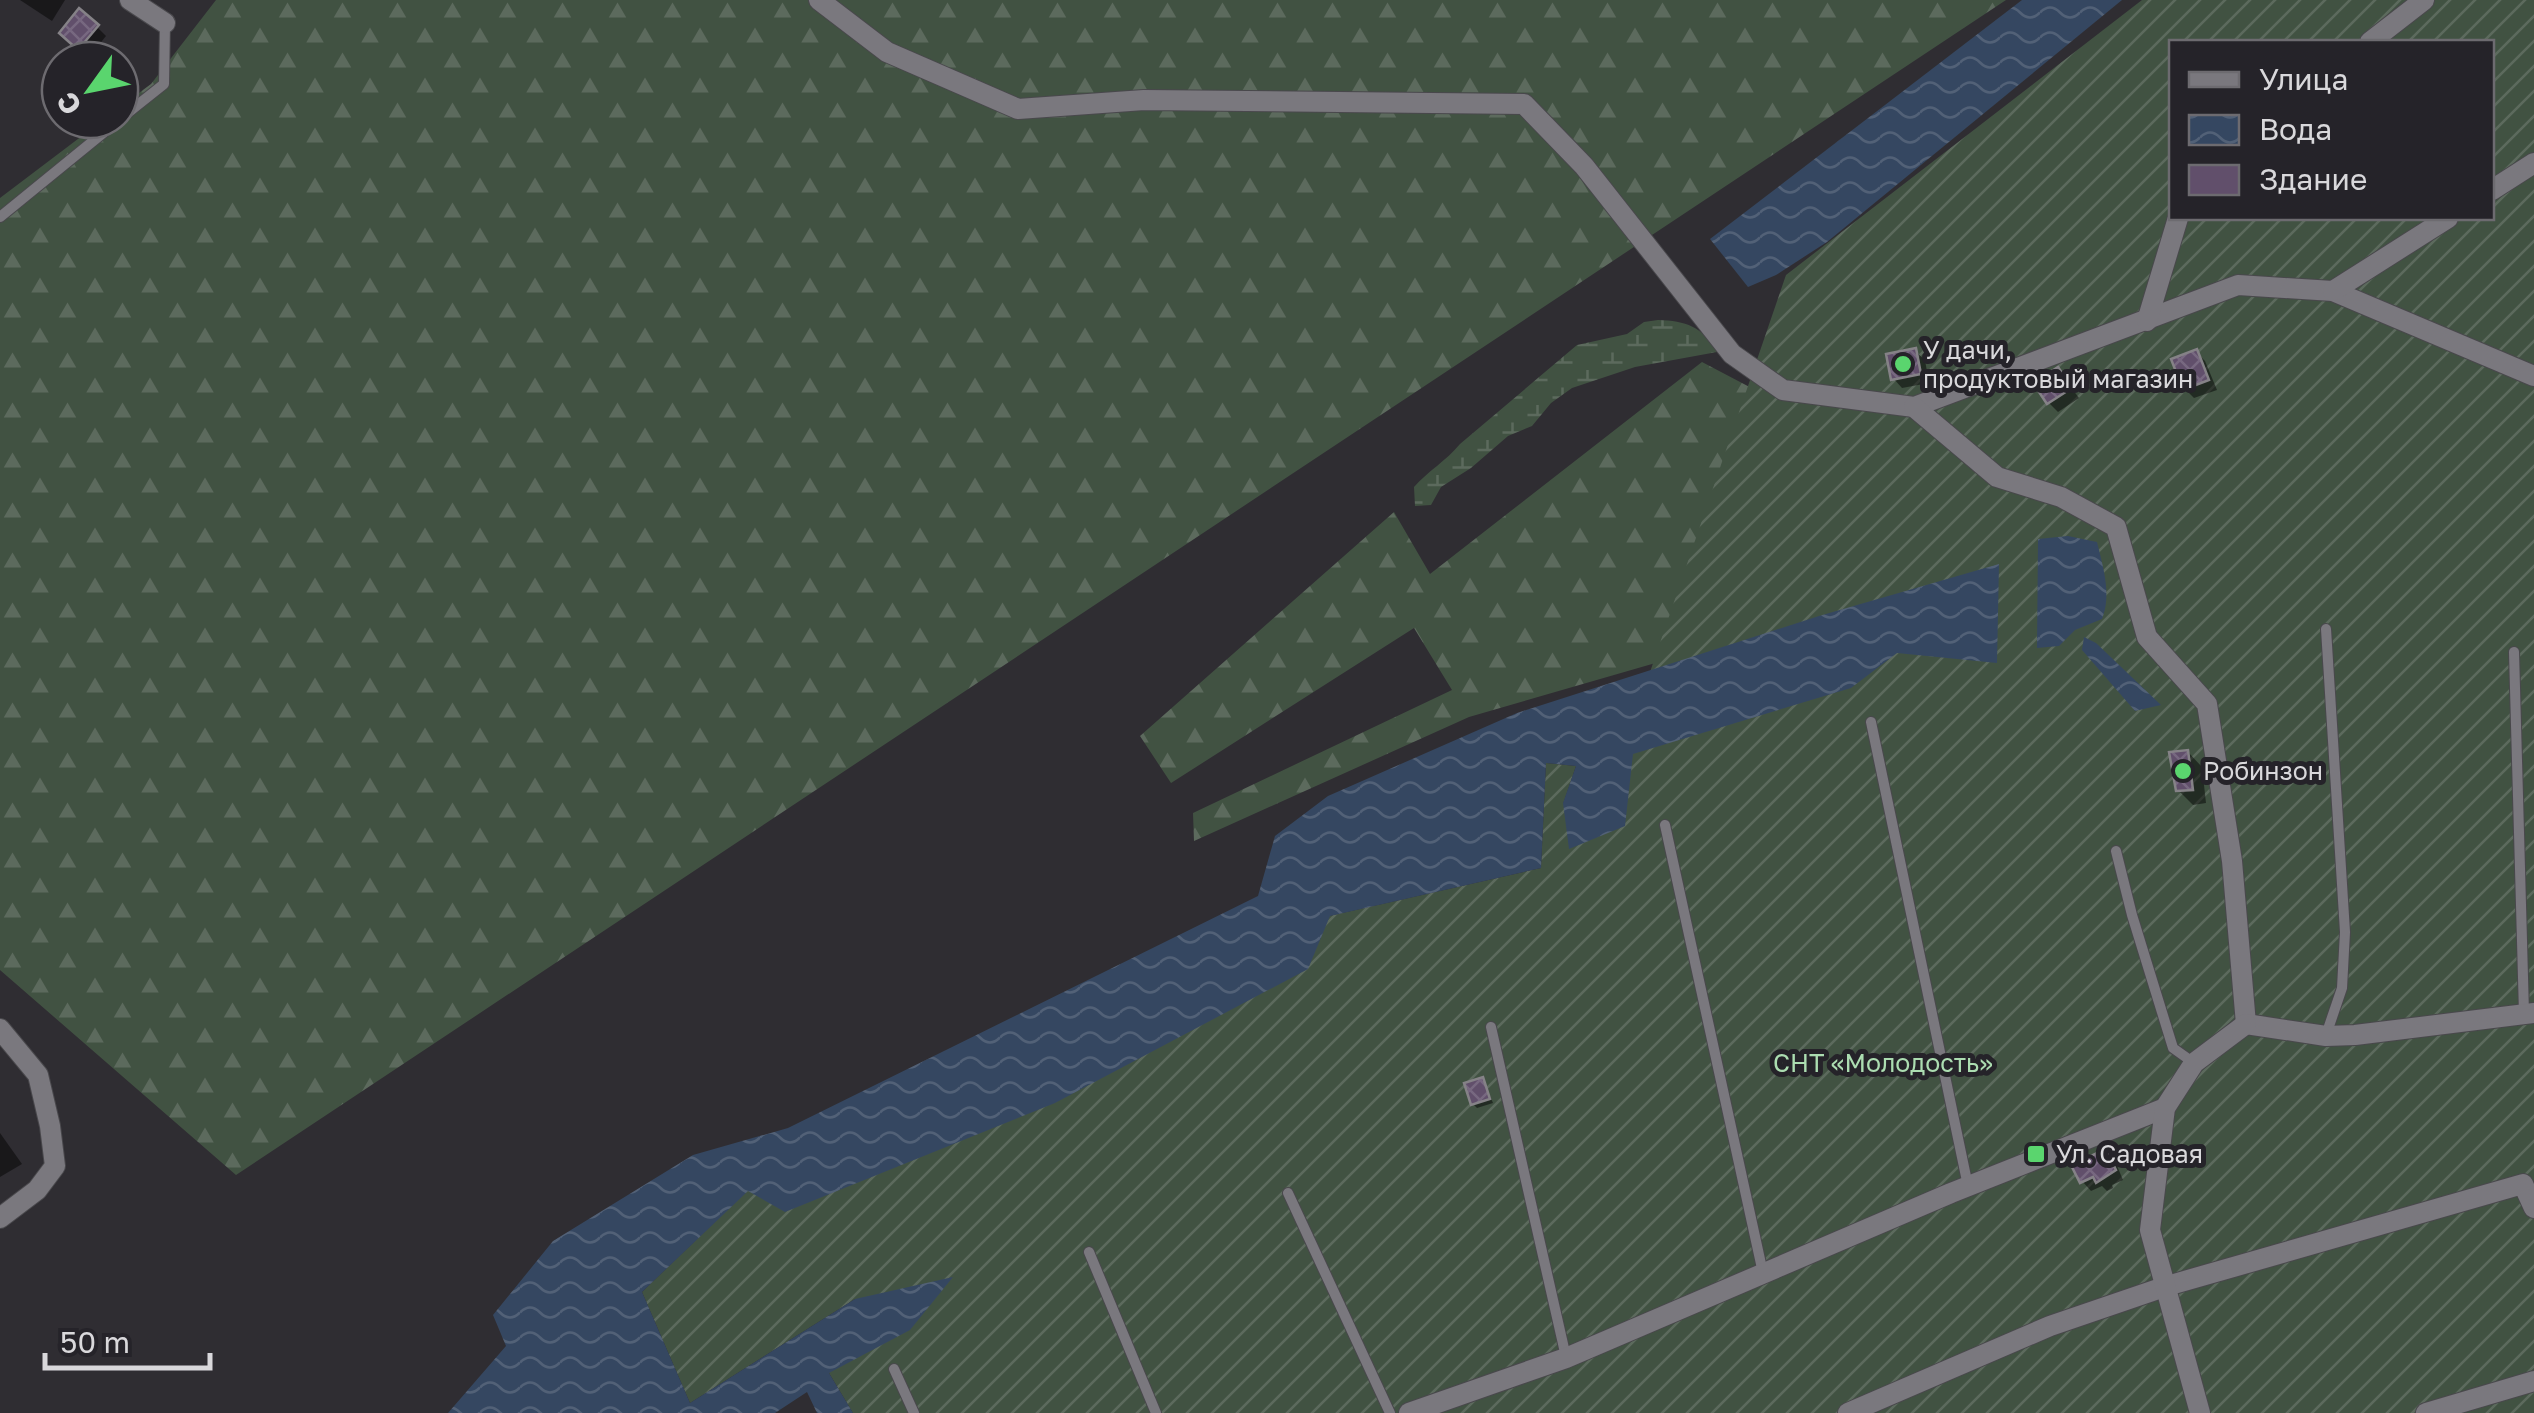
<svg xmlns="http://www.w3.org/2000/svg" width="2534" height="1413" font-family="'Golos Text',sans-serif">
<style>
.forest{fill:url(#forest-firs)}
.wetland{fill:url(#wetland-marsh)}
.garden{fill:url(#garden-furrows);fill-rule:evenodd}
.water{fill:url(#water-waves)}
.shadow{fill:#0007}
.building{fill:url(#building-cross-hatch);stroke:#858287;stroke-width:2.5}
.lines{fill:none;stroke-linecap:round;stroke-linejoin:round}
.service-casing{stroke:#49484c;stroke-width:12}
.minor-casing{stroke:#49484c;stroke-width:22}
.service{stroke:#7a787e;stroke-width:10}
.minor{stroke:#7a787e;stroke-width:20}
.poi-dot{fill:#5ad56e;stroke:#252329;stroke-width:4}
.labels{text-anchor:middle;stroke-width:10;stroke-linejoin:round;paint-order:stroke}
.poi-label{font-size:25px;fill:#d9d8db;stroke:#252329;text-anchor:start}
.park-label{font-size:25px;fill:#acddb1;stroke:#252329}
</style>
<defs>
<pattern id="forest-firs" width="22" height="20" patternUnits="userSpaceOnUse" patternTransform="scale(2.5)"><rect width="22" height="20" fill="#415242"/><path d="M5 1l3.5 6h-7zM16 11l3.5 6h-7z" fill="#5c6a5d"/></pattern>
<pattern id="wetland-marsh" width="20" height="14" patternUnits="userSpaceOnUse" patternTransform="scale(2.5)"><rect width="20" height="14" fill="#415242"/><path d="M1 5h8M5 5V1M11 12h8M15 12V8" fill="none" stroke="#5c6a5d"/></pattern>
<pattern id="garden-furrows" width="10" height="10" patternUnits="userSpaceOnUse" patternTransform="scale(2.5)"><rect width="10" height="10" fill="#415242"/><path d="M-1 1l2-2M0 10L10 0M9 11l2-2" fill="none" stroke="#5c6a5d"/></pattern>
<pattern id="water-waves" width="16" height="10" patternUnits="userSpaceOnUse" patternTransform="scale(2.5)"><rect width="16" height="10" fill="#354761"/><path d="M0 5q4-4 8 0t8 0" fill="none" stroke="#526177"/></pattern>
<pattern id="building-cross-hatch" width="8" height="8" patternUnits="userSpaceOnUse" patternTransform="scale(2.5)"><rect width="8" height="8" fill="#614f6b"/><path d="M0 0l8 8M0 8l8-8" fill="none" stroke="#776880"/></pattern>
</defs>
<rect width="100%" height="100%" fill="#2f2d32"/>
<!-- forest -->
<g class="forest">
<polygon points="216,0 2006,0 236,1175 0,970 0,198 103,120 120,120 120,107 151,84"/>
<polygon points="1702,362 1839,434 2088,538 1469,717 1194,841 1193,813 1452,690 1414,628 1171,783 1140,736 1394,512 1430,574"/>
</g>
<!-- wetland -->
<path class="wetland" d="M1658,320C1686,321 1702,326 1717,352L1635,367L1572,388L1551,403L1532,426L1508,436L1471,468L1441,487L1431,505L1415,506L1414,487C1428,471 1446,461 1460,444L1577,345L1627,334L1644,322Z"/>
<!-- garden -->
<path class="garden" d="M2142,0H2534V1413H853L829,1373L855,1299L690,1403L642,1292L748,1190L1329,916L1541,868L1546,763L1576,766L1563,804L1632,754L1637,710L1786,275ZM2172,42H2492V218H2172Z"/>
<!-- water -->
<g class="water">
<polygon points="2022,0 2122,0 1827,242 1776,275 1748,287 1710,239"/>
<path d="M2068,536L2097,542C2103,567 2112,595 2102,619L2075,630L2059,646L2037,648L2038,539Z"/>
<polygon points="1999,564 1997,663 1897,653 1851,688 1633,754 1625,826 1569,849 1563,803 1576,766 1546,763 1541,868 1330,916 1308,969 1055,1103 785,1212 748,1191 642,1292 690,1403 855,1299 953,1277 910,1330 829,1373 853,1413 817,1413 807,1392 775,1413 448,1413 506,1346 493,1315 553,1241 693,1155 788,1128 1258,896 1275,836 1328,796 1517,713 1819,616"/>
<polygon points="2084,637 2096,643 2161,705 2135,711 2082,650"/>
</g>
<!-- shadow -->
<g class="shadow">
<polygon points="20,0 65,0 52,21"/>
<polygon points="97,27 106,36 89,57 71,42"/>
<polygon points="1915,351 1925,360 1929,383 1902,388 1893,378"/>
<polygon points="2196,352 2205,361 2217,390 2194,398 2185,389"/>
<polygon points="2058,370 2079,398 2058,412 2049,403"/>
<polygon points="2188,752 2202,767 2206,803 2193,805 2178,790"/>
<polygon points="1483,1080 1493,1103 1477,1108 1473,1104"/>
<polygon points="0,1133 22,1164 0,1177"/>
<polygon points="2106,1152 2115,1161 2123,1180 2112,1185 2113,1188 2107,1191 2102,1186 2091,1191 2082,1181"/>
</g>
<!-- building -->
<g class="building">
<polygon points="79,8 99,25 78,50 59,33"/>
<polygon points="1916,348 1921,374 1891,380 1886,354"/>
<polygon points="2197,349 2209,380 2183,390 2171,359"/>
<polygon points="2058,367 2072,388 2047,404 2033,383"/>
<polygon points="2188,750 2193,790 2176,791 2169,752"/>
<polygon points="1483,1077 1490,1099 1471,1105 1464,1083"/>
<polygon points="2106,1149 2116,1170 2096,1183 2093,1177 2080,1183 2071,1165"/>
</g>
<g class="lines">
<defs>
<g id="service">
<polyline points="120,119 164,84 165,24"/>
<polyline points="0,217 119,120"/>
<polyline points="2514,652 2524,1013"/>
<polyline points="1871,722 1968,1186"/>
<polyline points="1665,825 1763,1273"/>
<polyline points="2116,851 2132,915 2173,1048 2194,1063"/>
<polyline points="1491,1027 1566,1357"/>
<polyline points="2326,1035 2342,988 2345,932 2326,629"/>
<polyline points="1288,1193 1390,1413"/>
<polyline points="1089,1252 1156,1413"/>
<polyline points="894,1369 914,1413"/>
</g>
<g id="minor">
<polyline points="130,0 165,23"/>
<polyline points="819,0 887,52 1018,109 1144,100 1524,104 1584,166 1732,354 1783,390 1914,407 2238,285 2333,291 2534,376"/>
<polyline points="2370,42 2424,0"/>
<polyline points="2492,190 2534,163"/>
<polyline points="2333,291 2448,218"/>
<polyline points="2147,321 2178,218"/>
<polyline points="1914,407 1997,477 2061,497 2116,527 2147,637 2207,704 2232,861 2246,1024"/>
<polyline points="2246,1024 2326,1036 2355,1035 2534,1013"/>
<polyline points="0,1029 38,1075 50,1126 55,1166 37,1190 0,1218"/>
<polyline points="1409,1413 1566,1358 1951,1193 2165,1108"/>
<polyline points="1848,1413 2050,1326 2167,1286 2523,1184 2534,1208"/>
<polyline points="2200,1413 2150,1230 2165,1108 2194,1063 2246,1024"/>
<polyline points="2426,1413 2534,1381"/>
</g>
</defs>
<!-- service casing -->
<use href="#service" class="service-casing"/>
<!-- minor casing -->
<use href="#minor" class="minor-casing"/>
<!-- service -->
<use href="#service" class="service"/>
<!-- minor -->
<use href="#minor" class="minor"/>
</g>
<!-- markers -->
<g class="poi-dot">
<circle cx="1903" cy="364" r="10"/>
<circle cx="2183" cy="771" r="10"/>
<rect x="2026" y="1144" width="20" height="20" rx="5"/>
</g>
<g class="labels">
<!-- poi labels -->
<g class="poi-label">
<text x="1923" y="359">У дачи,<tspan x="1923" dy="29">продуктовый магазин</tspan></text>
<text x="2203" y="780">Робинзон</text>
<text x="2056" y="1163">Ул. Садовая</text>
</g>
<!-- park labels -->
<g class="park-label">
<text x="1883" y="1072">СНТ «Молодость»</text>
</g>
</g>
<!-- legend -->
<rect x="2169" y="40" width="325" height="180" fill="#252329" stroke="#6d6b70" stroke-width="2.5"/>
<rect x="2189" y="72" width="50" height="15" fill="#7a787e" stroke="#6d6b70" stroke-width="2.5"/>
<text x="2259" y="90" font-size="30" fill="#d9d8db">Улица</text>
<rect x="2189" y="115" width="50" height="30" fill="url(#water-waves)" stroke="#6d6b70" stroke-width="2.5"/>
<text x="2259" y="140" font-size="30" fill="#d9d8db">Вода</text>
<rect x="2189" y="165" width="50" height="30" fill="#614f6b" stroke="#6d6b70" stroke-width="2.5"/>
<text x="2259" y="190" font-size="30" fill="#d9d8db">Здание</text>
<!-- north arrow -->
<g transform="translate(90 90) rotate(237)"><circle r="48" fill="#252329" stroke="#6d6b70" stroke-width="2.5"/>
<path d="M0-8L18 38L0 25L-18 38Z" fill="#5ad56e"/>
<text y="-15" font-size="28" font-weight="bold" text-anchor="middle" fill="#d9d8db">С</text>
</g>
<!-- scale -->
<path d="M45 1353v15h165v-15" fill="none" stroke="#d9d8db" stroke-width="5"/>
<text x="60" y="1353" font-size="30" fill="#d9d8db" stroke="#252329" stroke-width="8" paint-order="stroke">50 m</text>
</svg>
